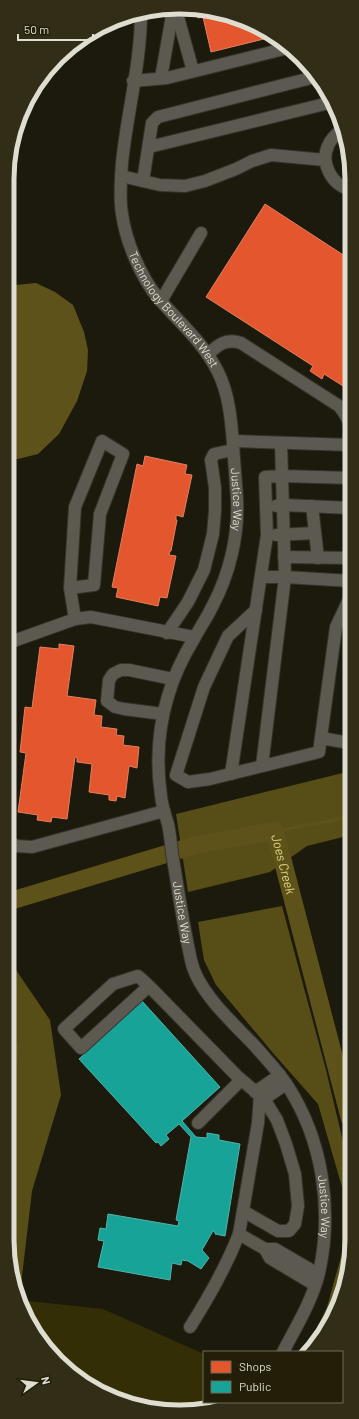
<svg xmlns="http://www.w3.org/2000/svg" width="359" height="1419" font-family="Barlow,sans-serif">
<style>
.green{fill:#342e06}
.forest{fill:#574e17}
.water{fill:#5d531a}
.shops{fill:#e4572e;stroke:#e27f5e}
.public{fill:#17a398;stroke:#53b4a8}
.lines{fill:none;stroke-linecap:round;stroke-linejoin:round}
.stream{stroke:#5d531a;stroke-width:3}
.river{stroke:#5d531a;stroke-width:18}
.minor-casing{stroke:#35342c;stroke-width:14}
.minor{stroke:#5c5a50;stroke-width:12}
.labels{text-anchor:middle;stroke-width:4;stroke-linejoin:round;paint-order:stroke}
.street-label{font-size:12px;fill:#dfddcf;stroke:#221e07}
.water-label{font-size:13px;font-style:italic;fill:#e2d27a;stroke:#221e07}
.rim{fill:none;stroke:#dfddcf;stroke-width:5}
</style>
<rect width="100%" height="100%" fill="#1c1a0d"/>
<!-- green -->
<polygon class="green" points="19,1300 103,1309 204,1354 204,1402 236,1402 168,1412 103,1394 50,1353 20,1305"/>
<!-- forest -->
<g class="forest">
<polygon points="351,771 351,835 307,846 270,872 188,892 176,814"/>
<polygon points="282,906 326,1070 350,1171 350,1262 329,1326 306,1352 327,1307 342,1253 342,1187 318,1104 273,1053 216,985 204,960 198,922"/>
<polygon points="16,970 50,1020 61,1095 32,1191 19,1302 7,1239 7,973"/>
</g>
<!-- water -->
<polygon class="water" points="36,283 55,292 73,305 84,332 88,350 87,371 77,401 59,434 38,454 18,459 8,458 8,288 15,285"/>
<!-- shops -->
<g class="shops">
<polygon points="196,9 202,9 256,25 272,37 211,52 203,17 198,18"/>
<polygon points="265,204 351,260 351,391 324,374 322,379 310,371 313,366 206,297"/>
<polygon points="145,456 187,465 185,474 192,475 183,517 176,515 176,520 177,520 171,551 170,551 169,555 176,556 167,598 160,597 158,606 116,597 118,588 112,587 137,464 143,466"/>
<polygon points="59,644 74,646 67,696 96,700 94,715 102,716 101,727 117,729 116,735 124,736 123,745 139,747 137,768 129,766 125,798 117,796 116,801 109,800 109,795 89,792 92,764 77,762 77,757 75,757 67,819 52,817 51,822 37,820 38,815 18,812 26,753 20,752 25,707 32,708 40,647 59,649"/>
</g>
<!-- public -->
<polygon class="public" points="142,1001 220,1087 182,1121 196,1137 207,1138 207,1133 219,1135 219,1140 240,1144 225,1236 215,1234 215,1232 213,1231 202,1250 209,1258 201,1269 188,1261 182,1260 181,1265 172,1263 170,1280 98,1267 104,1241 98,1240 100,1228 106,1229 108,1214 178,1226 179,1221 176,1220 191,1137 179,1124 166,1135 169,1139 161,1146 158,1142 156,1143 79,1059"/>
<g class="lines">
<!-- stream -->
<polyline class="stream" points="275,831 351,817"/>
<!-- river -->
<g class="river">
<path id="s1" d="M7,902L196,845L275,831L350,1119"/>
<polyline points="7,1074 10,1047"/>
</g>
<defs>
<g id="minor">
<polyline points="176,10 193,71"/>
<path id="s2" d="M141,12C141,63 127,113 122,163C121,180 119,197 122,214C126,242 141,278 159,299C181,324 203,342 218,372C229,394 231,419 233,443C234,462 236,481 237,500C239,535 229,575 213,605C208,616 201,626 195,637C184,655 174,675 168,696C158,729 156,762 161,796C162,806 165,815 168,824C170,834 171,843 172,853C178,888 183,925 191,960C197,991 233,1023 255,1046C266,1059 278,1071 287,1085C323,1140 333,1210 319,1273C312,1301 296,1327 283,1352"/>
<polyline points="161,78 173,10"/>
<polyline points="133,81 167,78 288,48"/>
<path d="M342,130C336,134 331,138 328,146C320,162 332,187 351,189"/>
<polyline points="149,147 333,102"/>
<polyline points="121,176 160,185 185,186 205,181 236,169 252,161 271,155 325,160"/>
<polyline points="143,181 152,123 158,117 315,77"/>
<polyline points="161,301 201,233"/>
<path d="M208,354C218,345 226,338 241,343L339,406C350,419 352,428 348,445"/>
<polyline points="233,441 351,445"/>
<polyline points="281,443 282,476 351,478"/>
<polyline points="276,506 283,505 351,508"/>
<polyline points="312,506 318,558"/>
<polyline points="276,535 315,533"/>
<polyline points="284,557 351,558"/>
<polyline points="261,577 285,577 262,766"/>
<polyline points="70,588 94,585 100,514 123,454 102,441 75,507 70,588 75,619"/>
<polyline points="256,610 228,636 204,687 176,775 188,782 210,779 319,752 336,627 351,595"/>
<polyline points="167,633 188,602 204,570 213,534 215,511 215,488 211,460 214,454 233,450"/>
<polyline points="8,643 75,619 91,617 194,637"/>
<polyline points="163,714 124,709 115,707 107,701 109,680 113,674 121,670 129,670 173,679"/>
<polyline points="321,738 349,743 351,737"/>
<polyline points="231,774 267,535 265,477 282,476 285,577 351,581"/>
<polyline points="8,842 17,846 32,847 164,811"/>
<polyline points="149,986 138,976 113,984 64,1029 81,1048 149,986 237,1076 264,1099 277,1120 286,1144 295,1174 298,1206 295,1224 289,1231 278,1231 243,1211"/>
<polyline points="255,1092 280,1075"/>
<polyline points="260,1095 258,1123 239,1234 265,1249 275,1249 318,1274"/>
<polyline points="264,1099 286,1084"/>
<polyline points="198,1123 241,1080"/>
<polyline points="265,1249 270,1258 315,1285"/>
<path d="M190,1327C209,1297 226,1267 239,1234"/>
</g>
</defs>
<!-- minor casing -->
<use href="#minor" class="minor-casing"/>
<!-- minor -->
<use href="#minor" class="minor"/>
</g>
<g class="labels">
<!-- street labels -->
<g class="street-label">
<text dy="4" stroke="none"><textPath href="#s2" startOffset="314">Technology Boulevard West</textPath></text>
<text dy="4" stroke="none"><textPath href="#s2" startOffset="521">Justice Way</textPath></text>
<text dy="4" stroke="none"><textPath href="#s2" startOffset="952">Justice Way</textPath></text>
<text dy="4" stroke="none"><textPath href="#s2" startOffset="1288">Justice Way</textPath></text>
</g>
<!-- water labels -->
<g class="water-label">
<text dy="5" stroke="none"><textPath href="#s1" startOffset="312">Joes Creek</textPath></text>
</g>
</g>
<!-- crop -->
<path d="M0 0H359V1419H0ZM179 14H180A165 165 0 0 1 345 179V1240A165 165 0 0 1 180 1405H179A165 165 0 0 1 14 1240V179A165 165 0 0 1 179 14Z" fill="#312d17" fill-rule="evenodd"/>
<path class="rim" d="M179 14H180A165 165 0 0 1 345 179V1240A165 165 0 0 1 180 1405H179A165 165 0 0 1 14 1240V179A165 165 0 0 1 179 14Z"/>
<!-- legend -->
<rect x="203" y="1351" width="140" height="52" fill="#221e07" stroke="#6e6a57"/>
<rect x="211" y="1361" width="20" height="12" fill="#e4572e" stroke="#6e6a57"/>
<text x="239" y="1371" font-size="12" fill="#dfddcf">Shops</text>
<rect x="211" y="1381" width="20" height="12" fill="#17a398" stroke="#6e6a57"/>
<text x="239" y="1391" font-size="12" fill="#dfddcf">Public</text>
<!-- north arrow -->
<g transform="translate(36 1383) rotate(76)" stroke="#221e07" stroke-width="3" paint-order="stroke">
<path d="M0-3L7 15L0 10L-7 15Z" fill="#dfddcf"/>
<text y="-6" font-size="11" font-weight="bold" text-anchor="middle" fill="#dfddcf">N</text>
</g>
<!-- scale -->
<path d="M18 34v6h75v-6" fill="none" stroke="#dfddcf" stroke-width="2"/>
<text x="24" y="34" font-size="12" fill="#dfddcf" stroke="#221e07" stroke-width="3" paint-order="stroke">50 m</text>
</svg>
